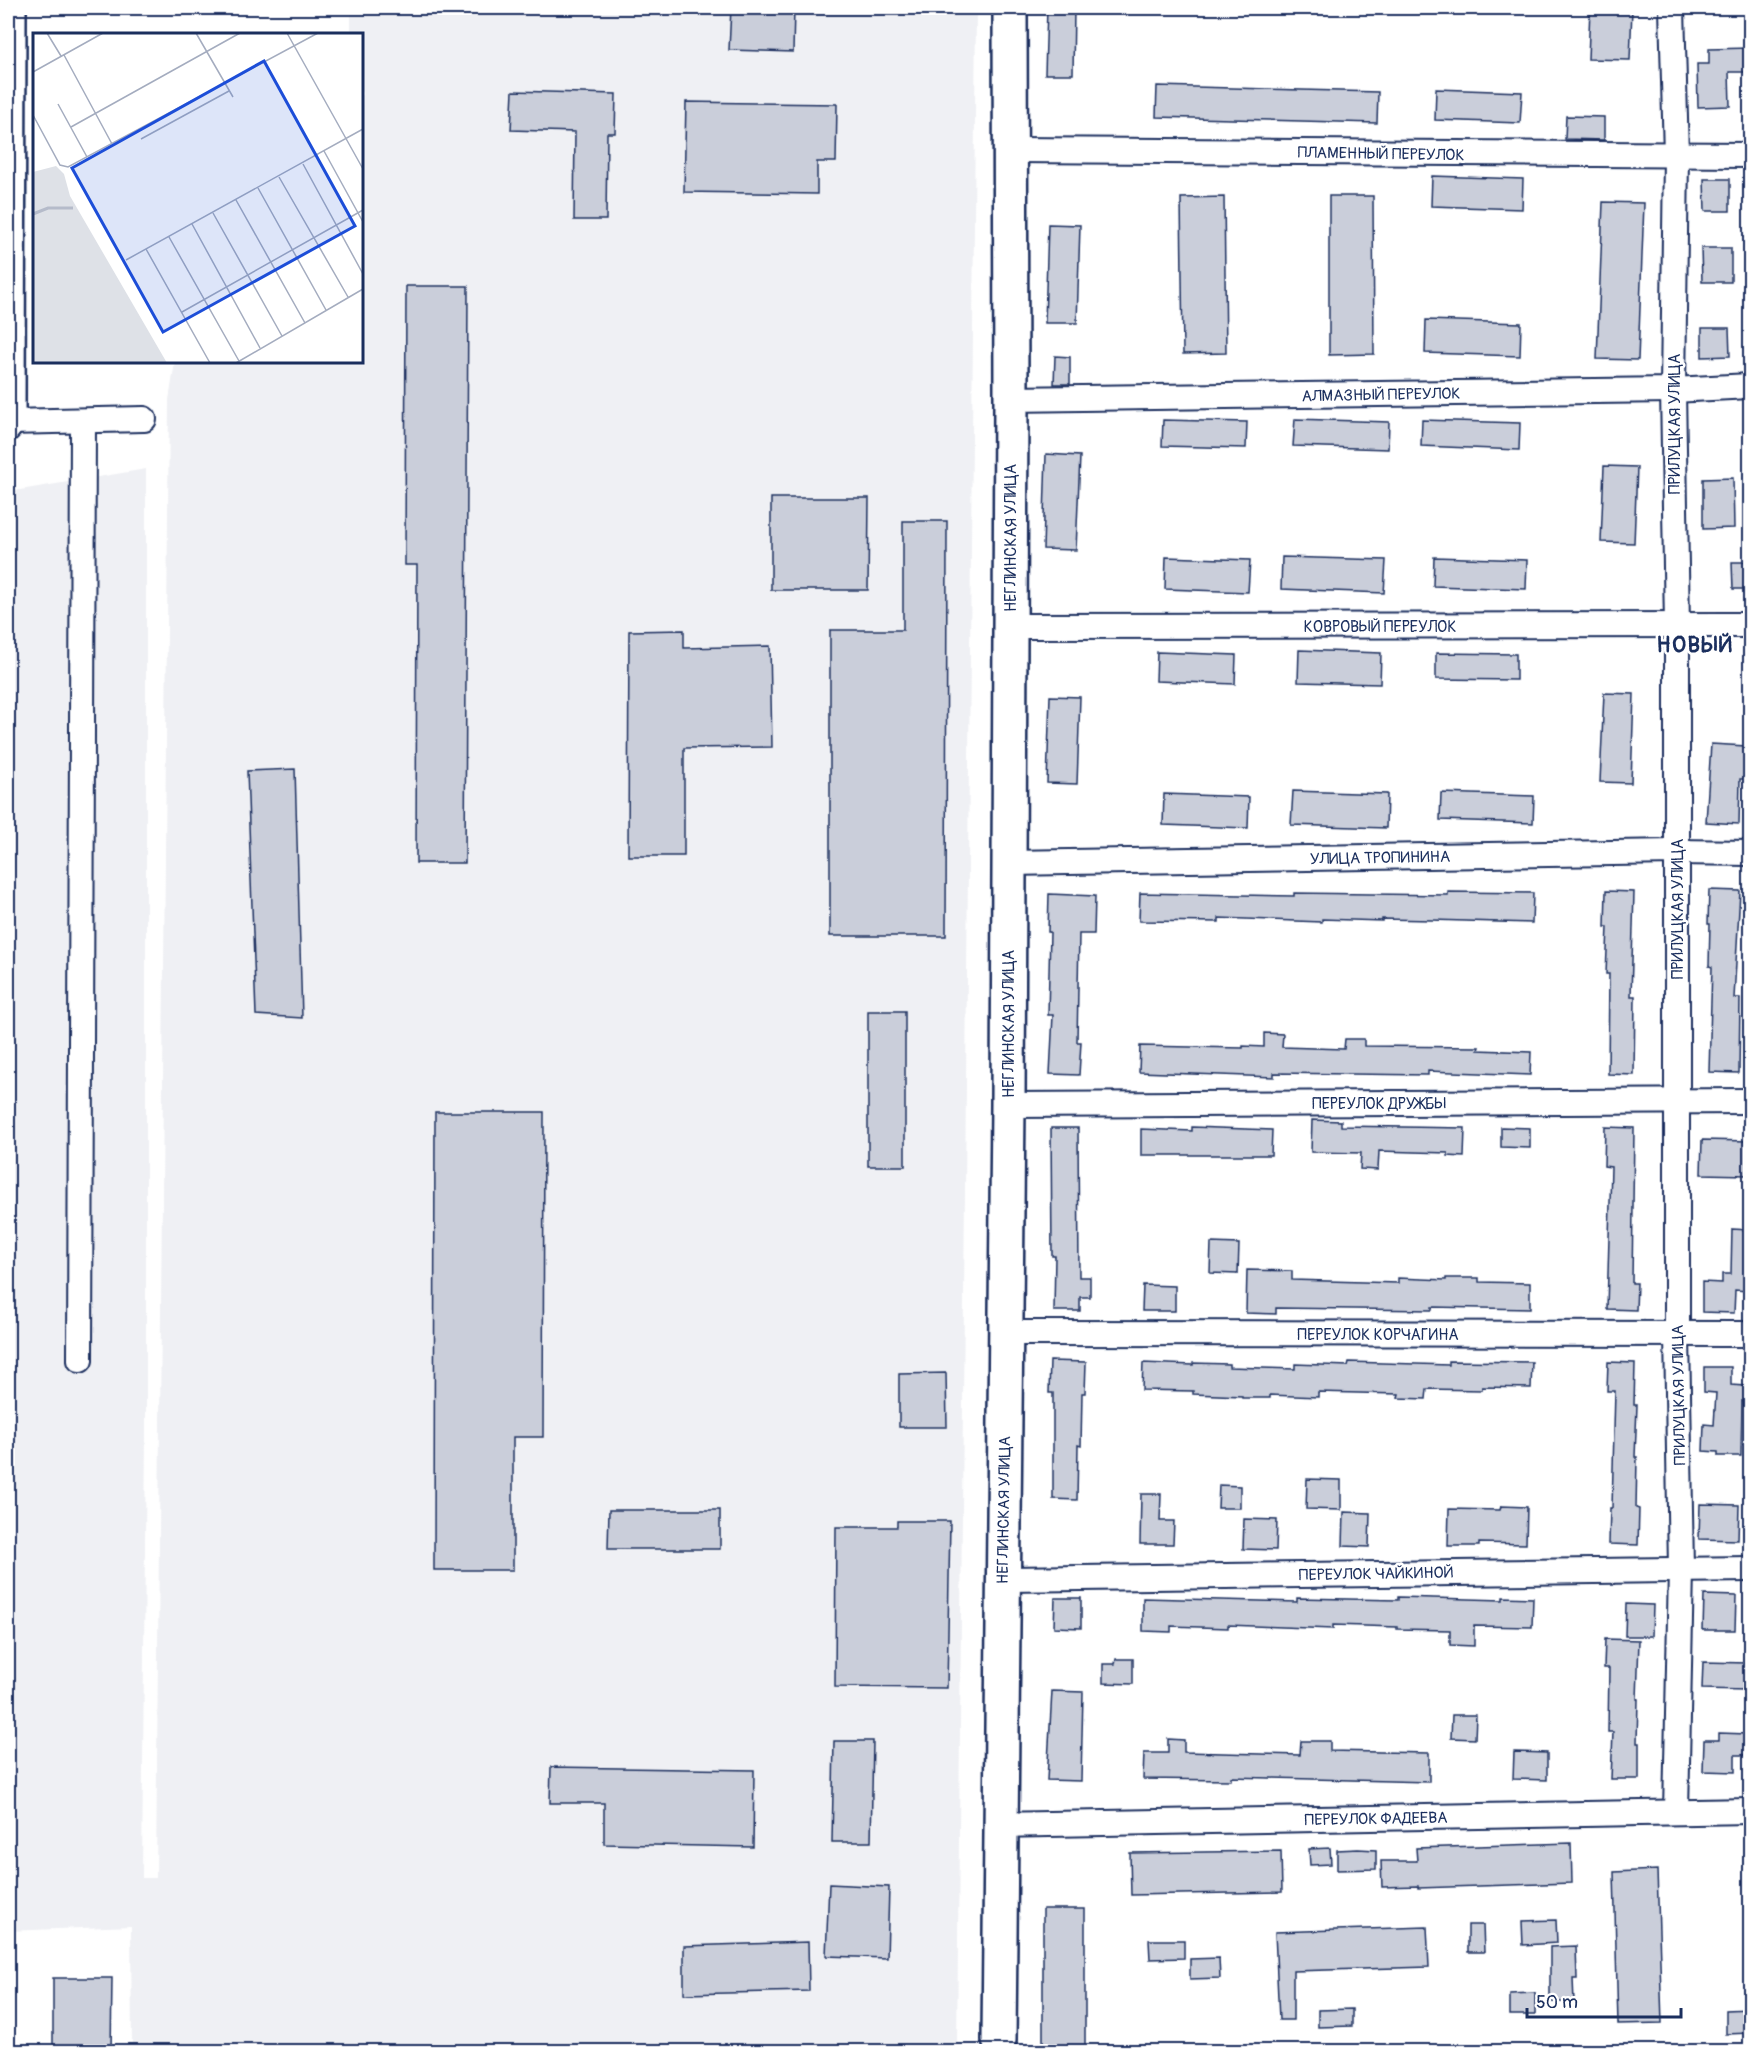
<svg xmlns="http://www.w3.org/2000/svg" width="1758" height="2059" font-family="Pangolin,sans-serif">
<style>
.built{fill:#eff0f4}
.building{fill:#caceda;stroke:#1b2f5e;stroke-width:1.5}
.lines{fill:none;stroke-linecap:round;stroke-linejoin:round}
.street-casing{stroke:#1b2f5e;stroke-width:28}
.secondary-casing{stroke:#1b2f5e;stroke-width:38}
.street{stroke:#fff;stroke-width:24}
.secondary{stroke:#fff;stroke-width:33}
.labels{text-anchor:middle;stroke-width:5;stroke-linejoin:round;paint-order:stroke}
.street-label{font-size:16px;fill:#1b2f5e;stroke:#fff}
.district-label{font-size:22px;font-weight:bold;letter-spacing:1.5px;fill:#1b2f5e;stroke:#fff}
.inset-river{fill:none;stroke:#b5bbca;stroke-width:3}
.inset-road{fill:none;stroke:#a4acbf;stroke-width:1.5}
.view{fill:#1d4ed8;fill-opacity:0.15;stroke:#1d4ed8;stroke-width:3}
.inset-edge{fill:none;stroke:#1b2f5e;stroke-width:3}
</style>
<rect width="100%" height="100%" fill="#fff"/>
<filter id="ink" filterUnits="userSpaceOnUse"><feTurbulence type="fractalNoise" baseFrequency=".0167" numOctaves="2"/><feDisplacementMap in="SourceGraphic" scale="12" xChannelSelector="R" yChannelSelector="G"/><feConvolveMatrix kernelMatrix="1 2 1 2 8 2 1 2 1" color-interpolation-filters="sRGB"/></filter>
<g filter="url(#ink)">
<!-- built -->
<polygon class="built" points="351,8 976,8 957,2051 132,2051 131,1926 8,1931 8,492 146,469 146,1433 142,1878 156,1878 169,400 175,362 362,362 362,34 351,34"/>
<!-- building -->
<g class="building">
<polygon points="731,8 794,8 793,52 729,50"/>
<polygon points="1047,8 1074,8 1073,74 1045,74"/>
<polygon points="1590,8 1632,9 1630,60 1588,59"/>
<polygon points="1750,48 1750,72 1729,72 1730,106 1698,107 1697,64 1709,64 1709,49"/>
<polygon points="1157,86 1378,92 1377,123 1156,117"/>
<polygon points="1436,89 1522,92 1520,123 1435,120"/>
<polygon points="513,91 616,94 615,133 607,133 606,220 574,220 575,132 511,130"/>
<polygon points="686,102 837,104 836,162 817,162 817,194 684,192"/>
<polygon points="1566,116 1604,117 1604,140 1565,139"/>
<polygon points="1432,176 1523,179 1522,209 1431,206"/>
<polygon points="1704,179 1730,179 1730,211 1705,211"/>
<polygon points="1329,196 1373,196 1374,354 1329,355"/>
<polygon points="1224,197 1226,353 1183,354 1181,198"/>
<polygon points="1603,202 1644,203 1638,360 1597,359"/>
<polygon points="1048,224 1080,225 1077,323 1045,323"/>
<polygon points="1701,248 1731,248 1731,282 1702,282"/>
<polygon points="406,286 468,286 465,863 416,863 417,565 405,565"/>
<polygon points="1426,320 1521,323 1520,356 1425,353"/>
<polygon points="1702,328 1729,328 1730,356 1702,357"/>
<polygon points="1055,356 1070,357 1070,384 1054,384"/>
<polygon points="1295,419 1389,422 1388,449 1293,446"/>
<polygon points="1163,420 1247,422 1246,448 1162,446"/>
<polygon points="1422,420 1520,423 1519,450 1421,446"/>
<polygon points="1046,454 1080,456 1076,550 1043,549"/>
<polygon points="1604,466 1637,467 1634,543 1601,542"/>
<polygon points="1733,478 1734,528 1703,529 1703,479"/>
<polygon points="771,498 869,498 868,590 771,590"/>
<polygon points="903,521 947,521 946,936 830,936 830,630 903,630"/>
<polygon points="1166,557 1250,560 1248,592 1165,589"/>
<polygon points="1282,557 1386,560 1384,593 1281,589"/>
<polygon points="1434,557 1527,560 1526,589 1433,586"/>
<polygon points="1732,562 1750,562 1750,589 1733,589"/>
<polygon points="684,630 684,648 770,646 772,747 684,748 684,856 628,856 629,631"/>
<polygon points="1299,650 1381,653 1380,684 1298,682"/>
<polygon points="1157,652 1236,655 1235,684 1156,681"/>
<polygon points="1436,653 1516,654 1516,680 1436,679"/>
<polygon points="1604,693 1634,694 1631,783 1600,782"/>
<polygon points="1050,696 1080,697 1077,784 1047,783"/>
<polygon points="1711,744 1746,746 1744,779 1740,779 1739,824 1706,822"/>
<polygon points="295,769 302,1018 256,1015 247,771"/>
<polygon points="1293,791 1387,794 1386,828 1291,825"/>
<polygon points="1441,793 1534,796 1533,823 1440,820"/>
<polygon points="1164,794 1249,797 1248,828 1163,825"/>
<polygon points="1709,890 1740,891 1734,998 1740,998 1739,1073 1709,1072 1712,967 1709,966 1710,924 1708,924"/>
<polygon points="1606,891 1634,892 1631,996 1635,996 1634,1075 1608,1074 1609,974 1606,974 1608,927 1605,927"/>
<polygon points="1448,892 1533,893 1532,923 1432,920 1382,919 1382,921 1322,919 1322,922 1219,918 1219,922 1139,921 1140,893 1294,896 1294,893 1448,895"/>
<polygon points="1049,894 1095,896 1094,934 1079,934 1077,1042 1081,1042 1079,1075 1050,1074 1053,1015 1048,1015 1050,932 1048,932"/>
<rect x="868" y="1011" width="37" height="155"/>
<polygon points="1264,1033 1283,1034 1282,1047 1344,1049 1345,1039 1364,1039 1364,1046 1479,1047 1478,1050 1531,1052 1530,1075 1428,1071 1428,1075 1274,1073 1274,1077 1139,1072 1140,1046 1243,1048 1243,1046 1264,1047"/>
<polygon points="435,1112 544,1112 543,1437 513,1437 513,1570 434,1570"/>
<polygon points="1312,1120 1341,1121 1341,1126 1465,1128 1464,1157 1448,1156 1448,1153 1379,1151 1378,1170 1360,1169 1361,1153 1311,1152"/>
<polygon points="1192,1127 1272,1130 1271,1155 1141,1155 1141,1129 1192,1131"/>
<polygon points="1501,1127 1530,1128 1530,1148 1501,1147"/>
<polygon points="1605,1127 1634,1128 1632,1283 1637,1283 1636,1310 1607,1309 1611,1167 1604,1166"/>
<polygon points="1051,1128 1078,1128 1079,1277 1090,1277 1090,1297 1080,1297 1080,1311 1054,1311 1055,1256 1052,1256"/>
<polygon points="1702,1140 1749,1141 1748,1175 1701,1174"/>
<polygon points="1732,1229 1750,1230 1748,1291 1735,1290 1734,1313 1702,1312 1702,1282 1722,1283 1722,1274 1731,1274"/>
<polygon points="1211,1243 1239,1244 1238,1274 1210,1273"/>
<polygon points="1247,1270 1292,1271 1292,1280 1398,1283 1398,1278 1446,1280 1446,1278 1479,1278 1479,1282 1530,1283 1530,1309 1432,1307 1432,1310 1276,1308 1276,1314 1246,1313"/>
<polygon points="1143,1285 1175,1286 1175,1311 1142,1311"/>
<polygon points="1050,1361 1086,1362 1085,1393 1082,1393 1081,1446 1078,1445 1077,1500 1053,1499 1053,1393 1049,1393"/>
<polygon points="1449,1361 1532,1362 1531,1388 1482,1387 1482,1390 1427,1389 1426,1399 1398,1398 1399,1394 1318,1392 1318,1397 1270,1395 1270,1398 1242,1398 1242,1396 1193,1394 1193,1391 1142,1390 1143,1363 1193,1365 1193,1363 1229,1364 1229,1367 1295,1369 1295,1364 1348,1366 1349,1362 1449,1365"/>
<polygon points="1608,1362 1635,1363 1634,1405 1637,1405 1635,1457 1637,1457 1636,1508 1639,1509 1638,1545 1609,1544 1610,1508 1612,1508 1615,1391 1607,1391"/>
<polygon points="1704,1367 1731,1367 1731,1385 1746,1386 1745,1402 1742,1401 1741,1456 1718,1456 1718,1452 1703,1451 1704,1424 1714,1425 1716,1393 1704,1392"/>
<polygon points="946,1373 947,1427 899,1427 899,1374"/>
<polygon points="1307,1479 1341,1480 1341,1510 1306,1509"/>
<polygon points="1219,1485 1240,1486 1240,1508 1218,1508"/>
<polygon points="1141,1494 1161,1494 1160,1521 1174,1521 1173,1544 1140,1544"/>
<polygon points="1700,1504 1739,1505 1738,1540 1699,1539"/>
<polygon points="1501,1506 1527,1507 1526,1544 1479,1543 1479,1546 1448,1546 1449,1509 1500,1510"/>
<polygon points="609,1510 720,1510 720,1549 608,1549"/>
<polygon points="1344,1512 1370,1513 1369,1547 1343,1546"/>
<polygon points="1244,1519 1277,1520 1276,1550 1243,1549"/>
<polygon points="897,1521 950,1521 947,1688 835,1687 836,1527 897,1527"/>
<polygon points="1704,1595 1736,1596 1735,1630 1703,1630"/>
<polygon points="1398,1597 1503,1600 1503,1597 1533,1598 1532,1627 1474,1626 1474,1646 1450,1645 1450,1630 1397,1629 1397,1627 1333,1625 1333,1629 1228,1625 1228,1628 1171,1626 1171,1632 1143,1631 1143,1598 1297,1602 1297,1598 1398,1600"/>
<polygon points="1055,1598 1081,1598 1081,1628 1054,1627"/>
<polygon points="1626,1604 1653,1605 1652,1636 1625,1636"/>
<polygon points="1605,1639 1639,1640 1637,1699 1638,1699 1637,1743 1639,1743 1639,1779 1611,1779 1613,1732 1608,1732 1609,1668 1604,1668"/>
<polygon points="1116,1659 1133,1659 1133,1684 1103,1683 1103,1664 1115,1664"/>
<polygon points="1703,1662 1747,1663 1746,1690 1702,1689"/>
<polygon points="1052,1691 1083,1692 1081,1781 1047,1780"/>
<polygon points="1452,1715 1476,1715 1475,1739 1451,1738"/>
<polygon points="1719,1733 1747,1734 1746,1755 1735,1755 1735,1772 1703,1771 1704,1740 1719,1740"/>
<polygon points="1168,1739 1184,1740 1184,1752 1300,1755 1301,1741 1330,1741 1330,1751 1429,1753 1429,1782 1231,1777 1231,1780 1143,1779 1144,1753 1168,1753"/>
<polygon points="834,1741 873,1741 871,1842 832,1842"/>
<polygon points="1514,1752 1547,1753 1547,1780 1513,1779"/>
<polygon points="551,1767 754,1770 753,1847 604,1844 604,1803 550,1803"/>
<polygon points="1571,1843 1572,1883 1418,1888 1418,1886 1382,1887 1381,1861 1417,1861 1416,1848"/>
<polygon points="1330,1848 1331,1864 1310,1865 1309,1849"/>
<polygon points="1358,1849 1376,1850 1376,1869 1337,1870 1337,1850"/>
<polygon points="1281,1851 1282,1892 1131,1895 1130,1853"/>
<polygon points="1657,1870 1662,2023 1618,2024 1614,1872"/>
<polygon points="829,1884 889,1887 887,1958 826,1956"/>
<rect x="1043" y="1909" width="42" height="143"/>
<polygon points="1556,1920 1557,1943 1523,1945 1522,1921"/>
<polygon points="1468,1925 1483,1925 1484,1952 1468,1952"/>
<polygon points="1427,1927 1429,1967 1293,1971 1293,2020 1279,2020 1275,1932"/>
<polygon points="1149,1940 1184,1940 1184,1958 1150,1959"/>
<polygon points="808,1942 809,1991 684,1994 684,1946"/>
<polygon points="1576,1946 1577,1979 1573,1979 1574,2002 1550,2002 1550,1947"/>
<polygon points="1219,1958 1220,1978 1190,1979 1190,1959"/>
<polygon points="53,1978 112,1978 111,2052 53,2052"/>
<polygon points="1535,1993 1535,2015 1510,2015 1510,1994"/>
<polygon points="1352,2009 1352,2026 1318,2027 1318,2010"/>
<polygon points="1750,2009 1750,2033 1726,2034 1726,2010"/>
</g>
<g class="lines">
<defs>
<g id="street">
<polyline points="1672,8 1676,155 1673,390 1677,626 1677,1334 1681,1569 1676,1812"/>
<polyline points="1011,150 1750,155"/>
<polyline points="1011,399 1673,390 1750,386"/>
<polyline points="8,429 8,422 144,419"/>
<polyline points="1010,626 1750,625"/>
<polyline points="1009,863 1676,852 1750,853"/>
<polyline points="1008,1105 1750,1101"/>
<polyline points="1005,1333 1750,1334"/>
<polyline points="80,1360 83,421"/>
<polyline points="1002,1579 1750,1569"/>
<polyline points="1001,1825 1750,1811"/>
</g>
<g id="secondary">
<polyline points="8,422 9,8"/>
<polyline points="999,2040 1008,1105 1011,399 1010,8"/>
</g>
</defs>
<!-- street casing -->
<use href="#street" class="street-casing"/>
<!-- secondary casing -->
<use href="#secondary" class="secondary-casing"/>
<!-- street -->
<use href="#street" class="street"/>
<!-- secondary -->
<use href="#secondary" class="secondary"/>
</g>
</g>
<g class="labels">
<!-- street labels -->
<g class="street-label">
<text transform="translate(1381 153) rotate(1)" y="6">ПЛАМЕННЫЙ ПЕРЕУЛОК</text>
<text transform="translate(1381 394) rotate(-1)" y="6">АЛМАЗНЫЙ ПЕРЕУЛОК</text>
<text transform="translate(1674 424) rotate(-90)" y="6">ПРИЛУЦКАЯ УЛИЦА</text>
<text transform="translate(1010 538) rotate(-90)" y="6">НЕГЛИНСКАЯ УЛИЦА</text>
<text x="1380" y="632">КОВРОВЫЙ ПЕРЕУЛОК</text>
<text transform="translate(1380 857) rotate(-1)" y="6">УЛИЦА ТРОПИНИНА</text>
<text transform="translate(1677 909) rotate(-90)" y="6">ПРИЛУЦКАЯ УЛИЦА</text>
<text transform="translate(1008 1024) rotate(-90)" y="6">НЕГЛИНСКАЯ УЛИЦА</text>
<text x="1379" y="1109">ПЕРЕУЛОК ДРУЖБЫ</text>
<text x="1378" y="1340">ПЕРЕУЛОК КОРЧАГИНА</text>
<text transform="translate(1678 1395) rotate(-91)" y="6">ПРИЛУЦКАЯ УЛИЦА</text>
<text transform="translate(1003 1510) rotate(-89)" y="6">НЕГЛИНСКАЯ УЛИЦА</text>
<text transform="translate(1376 1573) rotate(-1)" y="6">ПЕРЕУЛОК ЧАЙКИНОЙ</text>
<text transform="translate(1376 1818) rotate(-1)" y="6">ПЕРЕУЛОК ФАДЕЕВА</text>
</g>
<!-- district labels -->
<g class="district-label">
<text x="1695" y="652">НОВЫЙ</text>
</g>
</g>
<!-- overview -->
<g transform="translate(33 33)">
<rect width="330" height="330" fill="#fff"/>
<path d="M23,133L31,141L37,163L134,330H0V139Z" fill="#dee1e7"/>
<path class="inset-river" d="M0,181L15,175H40"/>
<path class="inset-road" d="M14,0L28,23M163,0L200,64M254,0L330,136M31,22L79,111M0,39L70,0M25,71L54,124M0,82L27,132L35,134L285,0M38,94L207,0M108,106L196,58M291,118L330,189M270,131L330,241M246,144L315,264M225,155L293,277M203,167L272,290M180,180L249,303M159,191L227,315M136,204L206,328M113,216L177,330M93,227L330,96M149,279L330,177M203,330L330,256"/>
<path class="view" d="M231,28L322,193L130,299L39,135Z"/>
<rect width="330" height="330" class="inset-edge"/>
</g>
<!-- margin -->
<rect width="1758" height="2059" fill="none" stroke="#fff" stroke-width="30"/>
<rect x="15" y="15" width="1728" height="2029" fill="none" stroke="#1b2f5e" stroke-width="2" filter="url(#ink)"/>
<!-- scale -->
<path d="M1527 2008v9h154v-9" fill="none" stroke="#1b2f5e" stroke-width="3"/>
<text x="1536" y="2008" font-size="18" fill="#1b2f5e" stroke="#ffffff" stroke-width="4.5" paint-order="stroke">50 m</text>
</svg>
